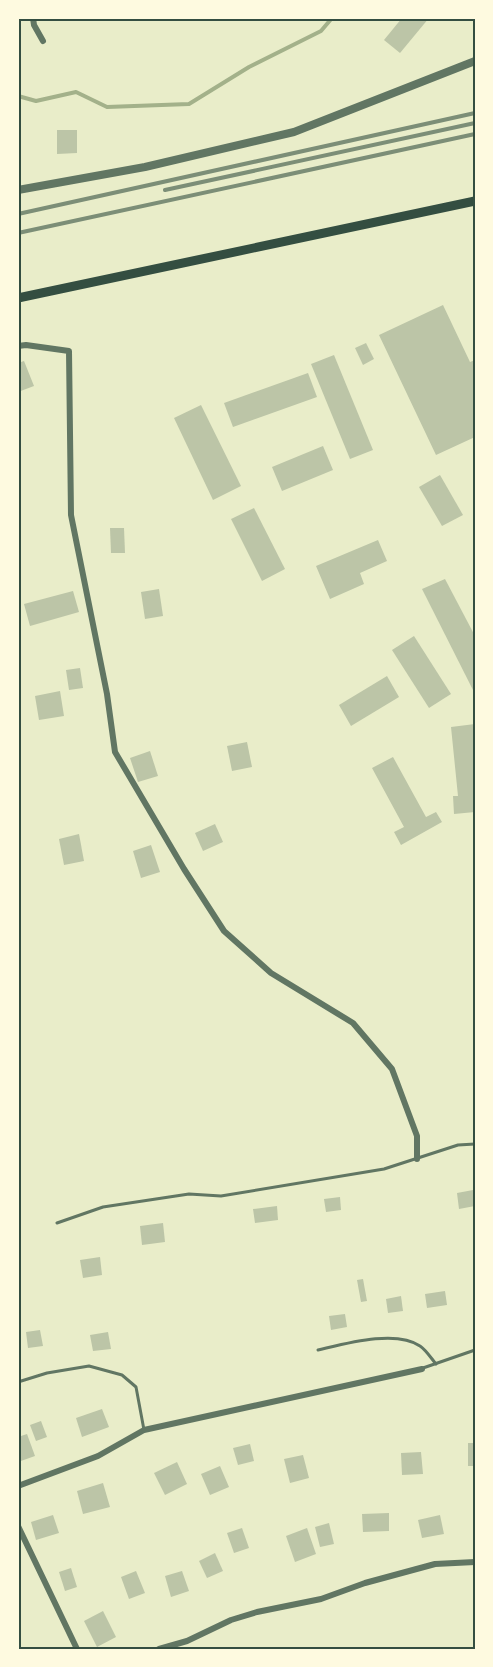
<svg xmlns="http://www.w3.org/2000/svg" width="493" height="1667" font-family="'Golos Text',sans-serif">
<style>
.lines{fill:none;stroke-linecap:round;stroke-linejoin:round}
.stream{stroke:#a3b18a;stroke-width:4}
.building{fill:#bcc5a7}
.service{stroke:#617663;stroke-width:3}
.minor{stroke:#617663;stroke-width:6}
.tertiary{stroke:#617663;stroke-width:8}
.secondary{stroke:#344e41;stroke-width:9}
.rail{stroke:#7c8e77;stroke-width:4}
.neatline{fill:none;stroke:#344e41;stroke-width:2}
</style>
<rect width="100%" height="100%" fill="#e9edc9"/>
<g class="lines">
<!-- stream -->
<polyline class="stream" points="18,96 36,101 76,92 107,107 189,104 249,67 321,31 332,18"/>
</g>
<!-- building -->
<g class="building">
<polygon points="402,18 429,18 400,53 384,40"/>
<polygon points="57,130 77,130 77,153 57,154"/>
<polygon points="443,305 470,362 475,360 475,437 436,455 379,335"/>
<polygon points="366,343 374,359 363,365 355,348"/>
<polygon points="334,355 373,450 350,459 311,364"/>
<polygon points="24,361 34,386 18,392 18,363"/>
<polygon points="308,373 317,397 233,427 224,403"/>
<polygon points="201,405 241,486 213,500 174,418"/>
<polygon points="323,446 333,470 282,491 272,467"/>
<polygon points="440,475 463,515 442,526 419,487"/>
<polygon points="254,508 285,569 262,581 231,519"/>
<polygon points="110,528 124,528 125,553 111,553"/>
<polygon points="378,540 387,561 360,573 364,584 330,599 316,566"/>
<polygon points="445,579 475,636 475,694 422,589"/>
<polygon points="159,589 163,616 145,619 141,592"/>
<polygon points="73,591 79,612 30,626 24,604"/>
<polygon points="414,636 451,694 429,708 392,650"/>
<polygon points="80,668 83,688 69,690 66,670"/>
<polygon points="387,676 399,697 351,726 339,705"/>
<polygon points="60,691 64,716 39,720 35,696"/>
<polygon points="475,724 475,812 454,814 453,796 458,796 451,727"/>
<polygon points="247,742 252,767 232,771 227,746"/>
<polygon points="150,751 158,776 138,782 130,758"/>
<polygon points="393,757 426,817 436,812 442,822 401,845 394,832 404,827 372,768"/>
<polygon points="215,824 223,842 203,851 195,833"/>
<polygon points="79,834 84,861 64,865 59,839"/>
<polygon points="151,845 160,872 141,878 133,851"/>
<polygon points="473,1190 475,1206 459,1209 457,1193"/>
<polygon points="340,1197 341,1210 326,1212 324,1199"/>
<polygon points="277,1206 278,1220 255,1223 253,1209"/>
<polygon points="163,1223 165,1242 142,1245 140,1226"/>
<polygon points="100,1257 102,1275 83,1278 80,1260"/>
<polygon points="363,1279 367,1301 361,1302 357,1280"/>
<polygon points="445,1291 447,1305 427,1308 425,1294"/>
<polygon points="401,1296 403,1311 388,1313 386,1299"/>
<polygon points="345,1314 347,1327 331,1330 329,1316"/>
<polygon points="40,1330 43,1346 28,1348 26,1332"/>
<polygon points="108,1332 111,1349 93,1351 90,1335"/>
<polygon points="102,1409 109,1427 82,1437 76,1418"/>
<polygon points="41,1421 47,1437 36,1441 30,1425"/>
<polygon points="27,1434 35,1456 18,1462 18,1437"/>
<rect x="468" y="1443" width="7" height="23"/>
<polygon points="250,1444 254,1461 238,1465 233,1448"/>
<polygon points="421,1452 423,1474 402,1475 401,1453"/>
<polygon points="303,1455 309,1478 290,1483 284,1459"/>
<polygon points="177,1462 187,1484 165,1495 154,1473"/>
<polygon points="220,1466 229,1487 210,1495 201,1474"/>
<polygon points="103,1483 110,1507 83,1514 77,1491"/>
<polygon points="389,1513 389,1531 363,1532 362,1514"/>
<polygon points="53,1515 59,1533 36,1540 31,1522"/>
<polygon points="440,1515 444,1534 422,1538 418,1520"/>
<polygon points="329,1523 334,1544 320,1547 315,1527"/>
<polygon points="242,1528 249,1548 234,1553 227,1533"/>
<polygon points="307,1528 316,1554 295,1562 286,1536"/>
<polygon points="215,1553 223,1571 207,1578 199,1561"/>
<polygon points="71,1568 77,1587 65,1591 59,1572"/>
<polygon points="136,1571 145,1593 129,1599 121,1577"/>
<polygon points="182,1571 189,1591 171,1597 165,1576"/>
<polygon points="103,1611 116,1637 97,1647 84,1621"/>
</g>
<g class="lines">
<!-- service -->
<g class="service">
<polyline points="57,1223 103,1207 189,1194 221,1196 384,1169 458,1145 475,1144"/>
<path d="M318,1350C344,1344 396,1329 420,1346C426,1350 431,1358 436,1364"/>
<polyline points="423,1368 475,1350"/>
<polyline points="18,1382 47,1373 89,1366 122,1375 136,1387 144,1430"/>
</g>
<!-- minor -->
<g class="minor">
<polyline points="33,18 34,25 43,41"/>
<polyline points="18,346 26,345 69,351 71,515 107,694 115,752 184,869 224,931 271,973 353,1023 392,1069 417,1136 417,1159"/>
<polyline points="18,1486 98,1456 144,1430 422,1369"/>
<polyline points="18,1526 77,1649"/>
<polyline points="159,1649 187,1641 231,1620 257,1612 321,1599 365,1583 435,1564 475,1562"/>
</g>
<!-- tertiary -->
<polyline class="tertiary" points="18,190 145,167 294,132 475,61"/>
<!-- secondary -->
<polyline class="secondary" points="18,298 475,201"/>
<!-- rail -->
<g class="rail">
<polyline points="165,190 475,123"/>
<polyline points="18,214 475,113"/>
<polyline points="18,233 475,134"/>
</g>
</g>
<!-- border -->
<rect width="493" height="1667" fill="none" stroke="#fefae0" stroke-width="39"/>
<rect x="20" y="20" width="454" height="1628" class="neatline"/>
</svg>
